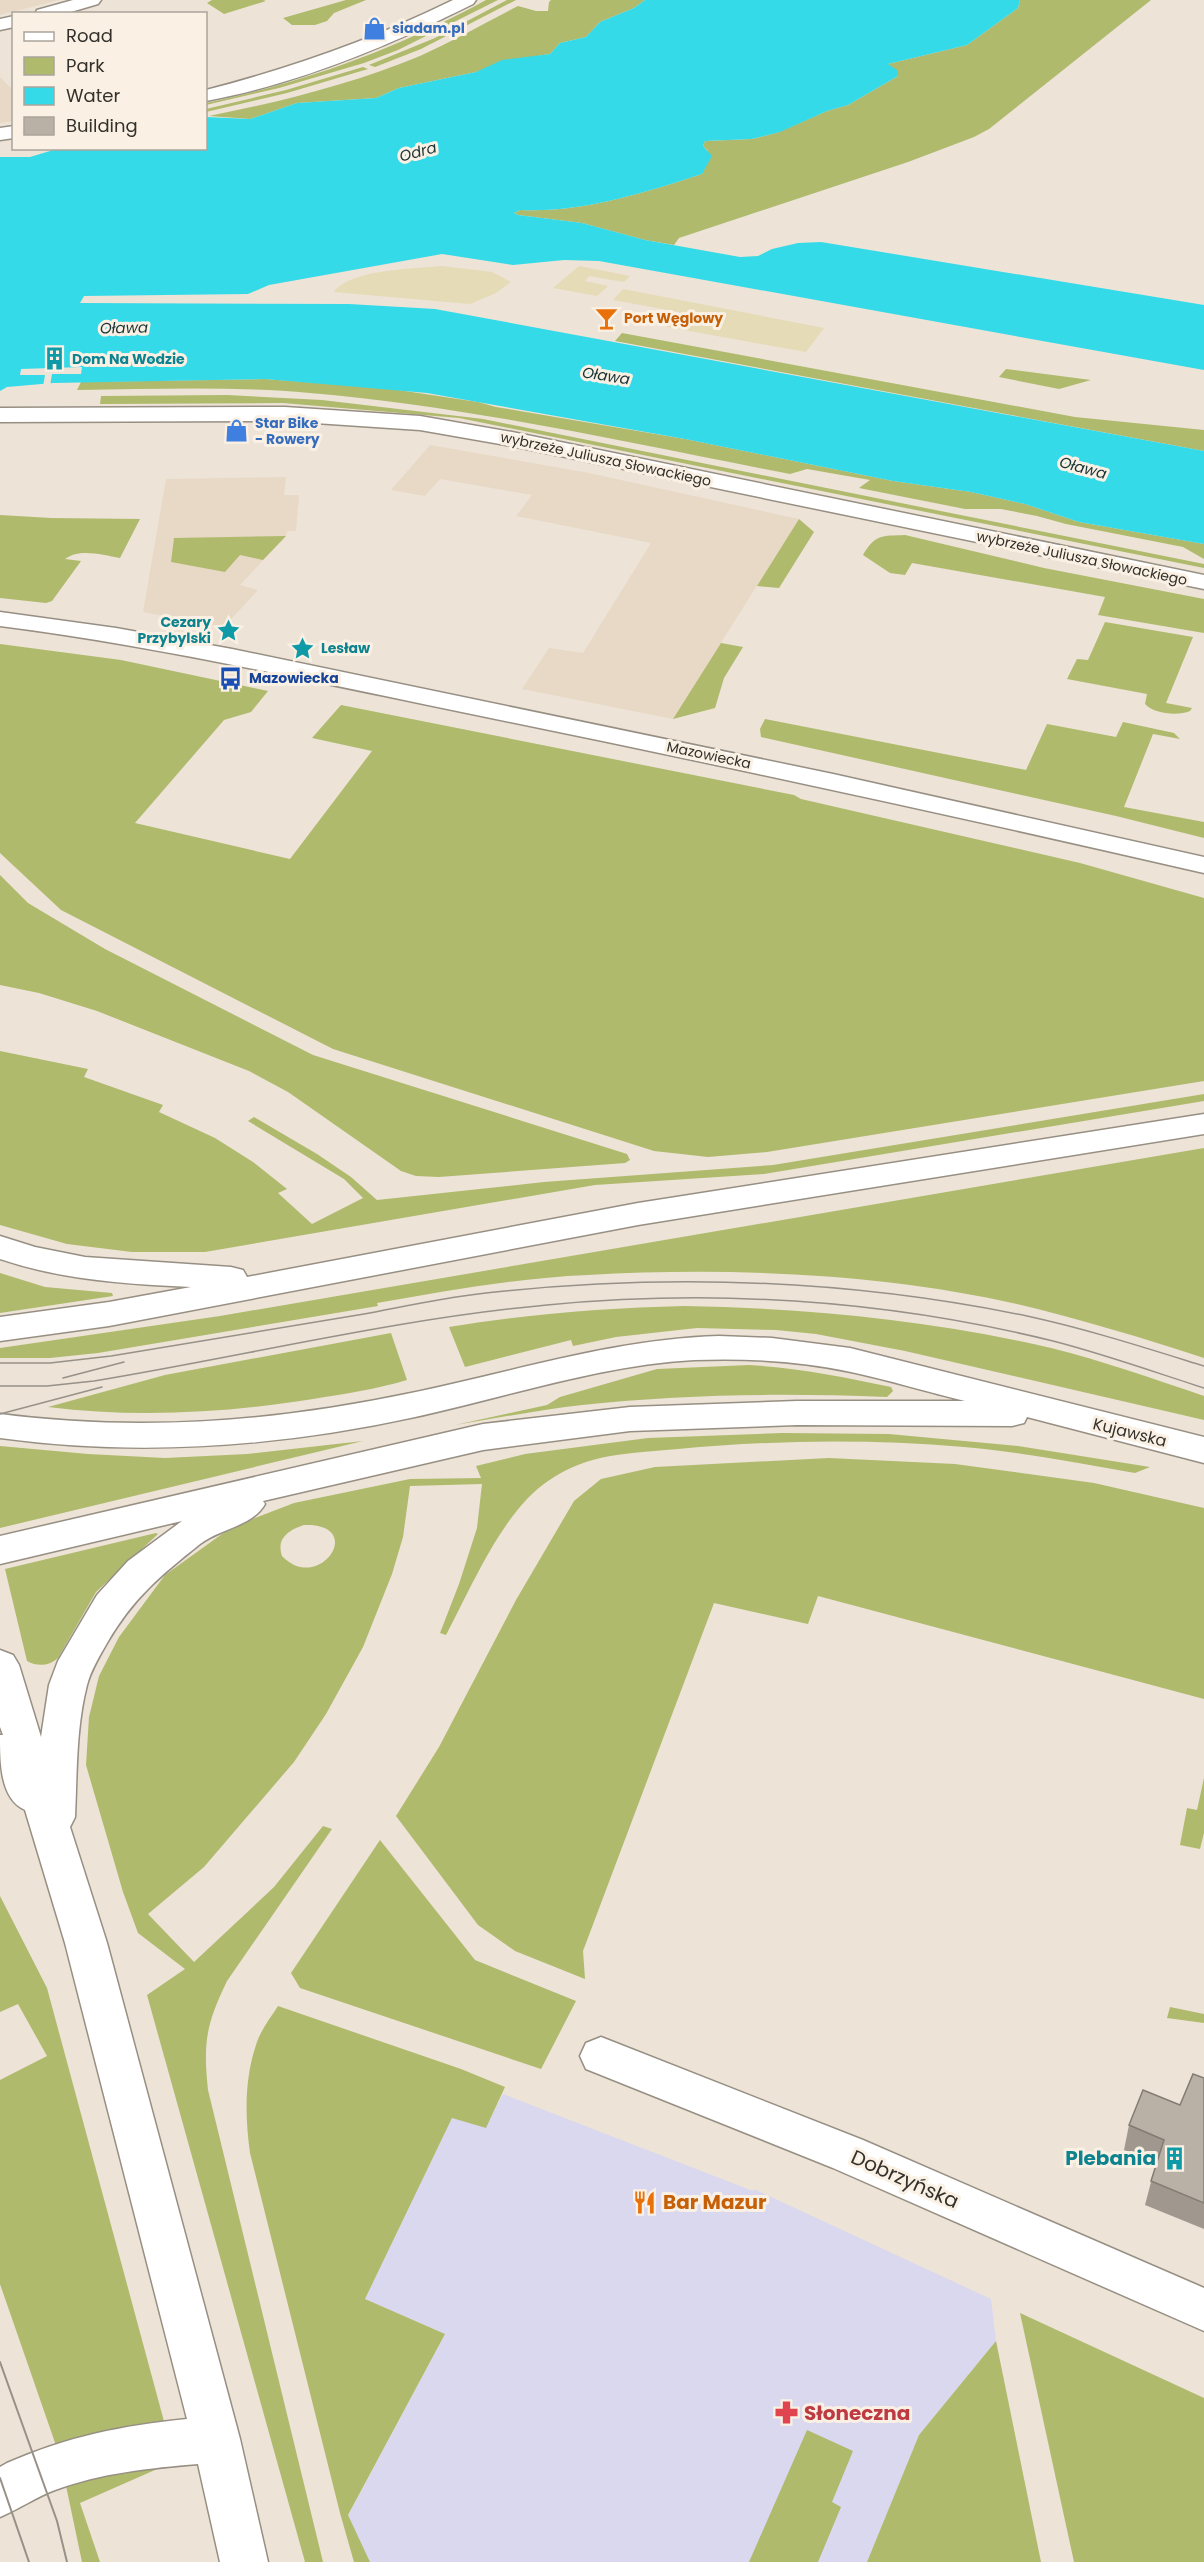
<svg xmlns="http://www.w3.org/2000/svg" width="1204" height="2562" font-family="Poppins,sans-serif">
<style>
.commercial{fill:#e8d9c6}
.built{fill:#e7d9c6}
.medical{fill:#dad8ee}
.green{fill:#afba6c;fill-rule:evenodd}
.sand{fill:#e5dbb6}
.water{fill:#35dae8}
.pier{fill:#ede3d7}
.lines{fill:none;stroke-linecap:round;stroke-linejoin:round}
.minor-casing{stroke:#978f83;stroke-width:3}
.major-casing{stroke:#978f83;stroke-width:3}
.minor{fill:#fff;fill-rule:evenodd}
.major{fill:#fff;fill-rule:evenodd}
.tram-far1{stroke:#979188;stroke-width:1.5}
.tram{stroke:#979188;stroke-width:2}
.wall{fill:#a0988f}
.building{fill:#bab1a6;stroke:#827c74;stroke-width:1.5}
.labels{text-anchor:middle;stroke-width:6;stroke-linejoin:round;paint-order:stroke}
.far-shop-label{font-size:14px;font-weight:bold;fill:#366cbe;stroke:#faf1e4;text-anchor:start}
.far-food-label{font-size:14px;font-weight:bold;fill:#c56008;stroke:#faf1e4;text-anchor:start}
.far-culture-label{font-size:14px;font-weight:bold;fill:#0d838f;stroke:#faf1e4;text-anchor:start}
.far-street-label{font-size:14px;fill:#34312c;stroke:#faf1e4}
.far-transit-label{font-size:14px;font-weight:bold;fill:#164399;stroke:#faf1e4;text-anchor:start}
.far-water-label{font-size:15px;font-style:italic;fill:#1b3437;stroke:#faf1e4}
.street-label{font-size:16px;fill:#34312c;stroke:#faf1e4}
.near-culture-label{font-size:20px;font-weight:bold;fill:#0d838f;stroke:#faf1e4;text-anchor:end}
.near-street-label{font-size:20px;fill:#34312c;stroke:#faf1e4}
.near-food-label{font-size:20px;font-weight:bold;fill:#c56008;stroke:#faf1e4;text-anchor:start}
.near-health-label{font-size:20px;font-weight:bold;fill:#be3a42;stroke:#faf1e4;text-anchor:start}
</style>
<rect width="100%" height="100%" fill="#ede3d7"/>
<!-- commercial -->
<g class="commercial">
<polygon points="430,445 589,473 799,519 673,719 522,689 549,648 583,653 651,543 516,516 532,495 440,479 425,496 391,490"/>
<polygon points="286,477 284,495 299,495 296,531 287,531 286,536 240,585 258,590 223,628 143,612 166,479"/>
</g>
<!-- built -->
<g class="built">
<polygon points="0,0 59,0 0,15"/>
<polygon points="0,77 14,91 13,121 0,123"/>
</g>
<!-- medical -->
<polygon class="medical" points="503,2094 753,2191 754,2189 991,2299 996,2341 919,2435 867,2562 370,2562 348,2516 445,2334 365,2299 452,2118 486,2127"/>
<!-- green -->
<g class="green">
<polygon points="212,0 263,0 266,1 224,14 207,3"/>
<polygon points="346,0 366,0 334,13 327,21 315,25 292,25 283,18"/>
<path d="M486,0H498L398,50L364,63L279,88L206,105V103C303,83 399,48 486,0Z"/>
<polygon points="507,0 516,0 421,49 375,67 369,65 435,38"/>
<path d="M551,0H645L634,8L600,22L586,37L560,43L550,54L513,60L476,72L399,88L376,98L297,103L250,119L209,116C280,102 352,84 420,56C453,41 485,23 518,6L536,11H548L549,2Z"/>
<path d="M1020,0H1151L989,129L974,137L908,162L679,238L674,245L645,240L582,223L518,215L514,213L520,210C582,213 643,193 702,174L708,151L703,146L705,141L752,139L779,132L827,111L848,105L898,76L888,64L967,45L1018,8Z"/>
<polygon points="363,67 368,69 287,93 206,112 206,109 286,90"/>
<polygon points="622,333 1075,417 1204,430 1204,451 615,341"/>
<polygon points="1006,369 1091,380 1059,389 999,377"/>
<path d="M265,379L385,388L478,402L496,407L685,439L893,481L971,492L1025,504L1079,522L1204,544V559L1183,547L1066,524L1037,516L1001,509H965L859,488L870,480L807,469L790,474C630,443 472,407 310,393C232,386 155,389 77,390L81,382Z"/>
<polygon points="227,395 322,400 483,419 1204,564 1204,568 459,418 283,403 100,404 101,396"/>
<path d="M0,515L51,518L140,519L120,558C102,555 80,548 65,559L81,561L52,601L46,603L0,598Z"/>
<polygon points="799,519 814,532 779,588 757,586"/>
<path d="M905,535L1044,568L1204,599V633L1098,615L1105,597L912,563L905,575L890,573L863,555C875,534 882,536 905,535Z"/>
<polygon points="286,536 263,560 240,555 225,572 171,562 174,538"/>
<path d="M1105,622L1193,637L1166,703L1192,708L1190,711C1178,716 1154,714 1145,704L1147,694L1067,679L1077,659L1088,660Z"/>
<polygon points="721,643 743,647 724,678 715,708 673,719"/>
<polygon points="0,644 121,660 268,691 251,712 224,720 135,823 290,859 372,751 312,738 341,705 794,795 801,799 1080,863 1204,898 1204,1081 767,1152 708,1157 654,1151 333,1049 61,910 0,853"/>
<polygon points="765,719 1026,770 1047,724 1116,737 1123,722 1174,733 1180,739 1153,734 1124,807 1204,822 1204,838 1116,816 761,737 760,729"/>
<polygon points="0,875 28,903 105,949 313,1055 627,1154 630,1160 625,1163 439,1177 416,1176 401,1171 288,1092 249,1071 97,1011 39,993 0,985"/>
<polygon points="0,1051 88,1069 84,1077 163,1105 159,1112 215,1138 253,1162 287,1189 278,1193 312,1224 363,1198 344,1179 248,1121 254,1117 317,1154 351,1177 377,1200 544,1182 773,1165 1204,1094 1204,1101 764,1174 595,1185 205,1252 132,1252 67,1244 0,1225"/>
<path d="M1204,1148V1358C1143,1338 1080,1319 1017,1304C882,1273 726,1267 588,1275C517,1278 447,1291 377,1303L378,1306L98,1353L50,1358H0V1348L220,1316Z"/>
<polygon points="0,1273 45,1287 112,1293 113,1296 0,1313"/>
<path d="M684,1306C808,1308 931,1320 1051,1348C1103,1361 1154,1379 1204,1396V1420L905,1351L816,1334L776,1330L697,1328L616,1337L573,1346L571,1340L465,1367L449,1327C527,1314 605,1308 684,1306Z"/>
<path d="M391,1333L407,1380C377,1389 344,1394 313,1399C226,1413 136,1418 48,1407L165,1375Z"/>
<path d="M749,1365C798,1368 844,1377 891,1387L893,1391L887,1397C785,1393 684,1394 582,1405C539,1410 497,1418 455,1425L547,1405L560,1397L657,1369Z"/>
<path d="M782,1433L889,1434L1018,1446L1150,1467L1135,1473C1078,1463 1021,1452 964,1447C869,1439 773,1440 678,1449C629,1454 590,1452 548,1481C503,1511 471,1588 446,1635L440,1633L459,1584L477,1528L482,1484L410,1486L403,1537L392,1574L363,1647L326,1714L294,1762L204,1867L148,1914L194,1962L274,1887L323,1826L332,1829L227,1981C206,2025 203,2042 208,2090L323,2562H305L147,1995L185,1969L138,1933L123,1892L86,1765L89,1717L99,1676L119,1637L165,1575L222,1534L255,1518L294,1503L410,1479L481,1478L476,1466L525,1454L648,1438ZM304,1525C368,1523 319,1595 282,1556C276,1538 289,1530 304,1525Z"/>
<polygon points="363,1441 0,1528 0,1446 88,1454 165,1458 247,1454"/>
<polygon points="829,1458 955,1464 1094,1483 1204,1508 1204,1699 818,1596 808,1624 714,1603 583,1951 585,1979 515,1951 478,1925 396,1816 439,1747 516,1600 574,1501 601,1479 655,1467"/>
<path d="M156,1533L158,1534L96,1592L58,1658C49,1666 38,1667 27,1661L5,1569Z"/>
<polygon points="1204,1778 1204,1833 1200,1849 1180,1845 1187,1808 1197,1810"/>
<polygon points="380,1840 475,1960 576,2001 541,2069 300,1988 291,1973"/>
<polygon points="0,1896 47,1988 172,2451 164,2466 80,2503 100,2562 82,2562 60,2457 0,2284 0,2080 47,2056 18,2004 0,2012"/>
<path d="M278,2006L461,2069L505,2087L486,2128L452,2118L365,2299L445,2334L348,2515L370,2562H354L340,2513L250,2153C245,2116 244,2079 257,2042C261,2030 271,2017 278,2006Z"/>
<polygon points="1170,2007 1204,2014 1204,2023 1167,2018"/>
<polygon points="1020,2313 1204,2398 1204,2562 1074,2562"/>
<polygon points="996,2341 1041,2562 867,2562 919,2435"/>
<polygon points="807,2430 853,2451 832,2502 841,2507 818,2562 749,2562"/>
</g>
<!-- sand -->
<g class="sand">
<path d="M442,266L492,272L511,282L496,293L470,304L334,292C350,269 414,269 442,266Z"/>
<polygon points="579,266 630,276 624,282 589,276 585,281 608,286 597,296 553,288"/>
<polygon points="623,289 824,328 806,352 667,327 679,312 613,300"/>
</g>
<!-- water -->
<path class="water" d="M645,0H1020L1018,8L967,45L888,64L897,70L898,76L848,105L827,111L780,132L752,139L705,141L703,146L712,156L702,174C643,193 582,213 520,210L514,213L518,215L582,223L645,240L740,257L758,256L772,249L798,243L821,242L1204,305V370L599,261L564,260L513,265L442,254L269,285L248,294L84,296L80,303L349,304L435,309L1204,451V544L1079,522L1025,504L971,492L893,481L685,439L427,393L265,379L53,383L7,387L0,391V157H30L60,148H206V117L250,119L297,103L376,98L399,88L476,72L502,60L550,54L560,43L586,37L600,22L634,8Z"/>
<!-- pier -->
<polygon class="pier" points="82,367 81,374 52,374 50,386 43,387 45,375 20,375 21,369"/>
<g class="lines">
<defs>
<g id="minor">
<polygon points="73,0 101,0 98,4 64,14 35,14 37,10"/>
<path d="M453,0H476L473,4C389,46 298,84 206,101V90C291,68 374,39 453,0Z"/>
<polygon points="14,16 14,27 0,30 0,19"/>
<polygon points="14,126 14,138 0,140 0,128"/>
<polygon points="285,407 420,416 512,432 1204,575 1204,589 512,446 420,430 285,421 0,422 0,408"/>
<path d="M0,612L116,628L232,649L833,774L1204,857V873C965,818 726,766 486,717C324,684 164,647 0,626Z"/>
<polygon points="601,2037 863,2140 1204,2288 1204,2331 833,2168 586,2069 580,2056 586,2043"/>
</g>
<g id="major">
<path d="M1204,1114V1134L638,1225L109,1326L0,1341V1317L109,1302L191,1287C126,1284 62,1280 0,1259V1236L35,1247L85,1257L231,1267L243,1270L247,1277L638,1203Z"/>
<path d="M719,1336L772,1338L850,1348L1204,1437V1463L1027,1417L1024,1423L1012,1426L797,1425L630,1431L483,1450L263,1501L265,1504C253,1526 219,1529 200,1544C160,1576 133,1598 107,1643C99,1657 91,1670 87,1685C76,1727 77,1774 75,1817L70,1827L107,1943L240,2439L268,2562H220L198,2464C150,2468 101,2473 55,2490C36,2497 19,2509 0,2517V2467L7,2463C69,2436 121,2426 187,2419L65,1943L25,1810C0,1799 0,1762 0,1735H3L0,1727V1650L13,1655L19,1665L41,1737L49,1685L58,1661L97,1595L128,1561L182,1521L0,1564V1536L483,1424L630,1407L797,1401H965C927,1392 889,1380 851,1372C800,1361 746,1358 694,1360C600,1365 507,1397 415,1417C277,1447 140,1457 0,1438V1414C141,1432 273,1422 411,1393C513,1372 614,1339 719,1336Z"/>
</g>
</defs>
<!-- minor casing -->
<use href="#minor" class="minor-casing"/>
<!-- major casing -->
<use href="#major" class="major-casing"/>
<!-- minor -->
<use href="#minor" class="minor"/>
<!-- major -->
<use href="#major" class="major"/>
<!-- tram-far1 -->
<g class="tram-far1">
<path d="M0,1363H50L111,1356C195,1342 279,1328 364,1314C407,1306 451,1296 495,1292C674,1273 852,1280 1027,1316C1087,1329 1146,1348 1204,1366"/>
<polyline points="63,1378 124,1362"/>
<path d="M0,1386H47L94,1381C245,1356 395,1319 547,1305C716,1289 887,1300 1053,1341C1104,1354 1154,1372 1204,1388"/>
<polyline points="0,1414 102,1387"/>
</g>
<!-- tram -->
<g class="tram">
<polyline points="0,2362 57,2521 67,2562"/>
<polyline points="0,2478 29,2562"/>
</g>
</g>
<!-- wall -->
<polygon class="wall" points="1204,2078 1204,2229 1145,2205 1156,2163 1124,2150 1129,2125 1180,2105"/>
<!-- building -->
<polygon class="building" points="1193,2074 1204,2078 1204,2203 1151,2181 1164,2140 1129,2125 1143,2090 1180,2105"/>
<!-- icons -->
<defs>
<symbol id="shop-bare" viewBox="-9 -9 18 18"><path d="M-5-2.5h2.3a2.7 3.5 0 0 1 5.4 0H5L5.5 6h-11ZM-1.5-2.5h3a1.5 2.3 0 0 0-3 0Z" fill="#3f7fe0" stroke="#faf1e4" stroke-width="2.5" paint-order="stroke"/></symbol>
<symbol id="bar-bare" viewBox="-9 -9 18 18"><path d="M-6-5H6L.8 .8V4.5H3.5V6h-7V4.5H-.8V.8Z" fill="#e8710a" stroke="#faf1e4" stroke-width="2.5" paint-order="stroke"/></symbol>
<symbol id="building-bare" viewBox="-9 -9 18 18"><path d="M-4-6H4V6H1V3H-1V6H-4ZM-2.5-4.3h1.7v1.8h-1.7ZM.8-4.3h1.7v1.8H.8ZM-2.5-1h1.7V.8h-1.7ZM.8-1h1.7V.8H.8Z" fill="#0f9aa8" stroke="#faf1e4" stroke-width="2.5" paint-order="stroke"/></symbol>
<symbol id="sight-bare" viewBox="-9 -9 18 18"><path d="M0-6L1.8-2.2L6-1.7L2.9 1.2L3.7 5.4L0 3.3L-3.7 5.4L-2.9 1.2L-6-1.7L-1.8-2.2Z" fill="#0f9aa8" stroke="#faf1e4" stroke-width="2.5" paint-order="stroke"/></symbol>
<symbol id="bus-bare" viewBox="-9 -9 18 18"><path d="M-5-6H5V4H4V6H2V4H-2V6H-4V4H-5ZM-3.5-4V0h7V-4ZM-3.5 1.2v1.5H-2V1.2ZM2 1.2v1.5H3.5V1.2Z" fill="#1a4fb4" stroke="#faf1e4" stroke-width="2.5" paint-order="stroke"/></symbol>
<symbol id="restaurant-bare" viewBox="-9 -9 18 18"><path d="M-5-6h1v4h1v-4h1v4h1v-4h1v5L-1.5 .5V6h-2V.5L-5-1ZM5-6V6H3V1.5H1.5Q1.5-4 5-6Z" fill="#e8710a" stroke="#faf1e4" stroke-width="2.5" paint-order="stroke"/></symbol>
<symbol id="pharmacy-bare" viewBox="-9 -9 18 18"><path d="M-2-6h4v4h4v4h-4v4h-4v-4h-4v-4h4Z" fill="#e0444e" stroke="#faf1e4" stroke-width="2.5" paint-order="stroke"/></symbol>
</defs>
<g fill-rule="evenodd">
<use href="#shop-bare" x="358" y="12" width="33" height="33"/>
<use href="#bar-bare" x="590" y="302" width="33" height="33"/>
<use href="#building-bare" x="38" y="342" width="33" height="33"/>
<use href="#shop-bare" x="220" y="414" width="33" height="33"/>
<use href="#sight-bare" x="212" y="614" width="33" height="33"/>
<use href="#sight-bare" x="286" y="632" width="33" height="33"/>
<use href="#bus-bare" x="214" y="662" width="33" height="33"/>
<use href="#building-bare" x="1158" y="2142" width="33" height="33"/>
<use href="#restaurant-bare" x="628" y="2186" width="33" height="33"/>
<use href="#pharmacy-bare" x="770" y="2396" width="33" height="33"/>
</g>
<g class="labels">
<!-- far-shop labels -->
<g class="far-shop-label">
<text x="392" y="33">siadam.pl</text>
<text x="255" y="428">Star Bike<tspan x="255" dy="16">- Rowery</tspan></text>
</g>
<!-- far-food labels -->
<g class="far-food-label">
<text x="624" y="323">Port Węglowy</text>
</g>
<!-- far-culture labels -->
<g class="far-culture-label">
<text x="72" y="364">Dom Na Wodzie</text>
<text x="211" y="627" text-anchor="end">Cezary<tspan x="211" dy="16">Przybylski</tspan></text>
<text x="321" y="653">Lesław</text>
</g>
<!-- far-street labels -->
<g class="far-street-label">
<text transform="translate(606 459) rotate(12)" y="5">wybrzeże Juliusza Słowackiego</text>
<text transform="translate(1082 558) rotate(12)" y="5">wybrzeże Juliusza Słowackiego</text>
<text transform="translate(709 755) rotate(12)" y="5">Mazowiecka</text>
</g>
<!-- far-transit labels -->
<g class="far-transit-label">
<text x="249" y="683">Mazowiecka</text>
</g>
<!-- far-water labels -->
<g class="far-water-label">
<text transform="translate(418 152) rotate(-15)" y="5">Odra</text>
<text transform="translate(124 328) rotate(-1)" y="5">Oława</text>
<text transform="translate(606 376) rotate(9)" y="5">Oława</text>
<text transform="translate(1083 468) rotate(15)" y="5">Oława</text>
</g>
<!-- street labels -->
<g class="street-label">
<text transform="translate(1130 1432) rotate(14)" y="6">Kujawska</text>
</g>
<!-- near-culture labels -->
<g class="near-culture-label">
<text x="1156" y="2165">Plebania</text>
</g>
<!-- near-street labels -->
<g class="near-street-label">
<text transform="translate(905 2179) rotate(24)" y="7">Dobrzyńska</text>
</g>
<!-- near-food labels -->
<g class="near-food-label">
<text x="663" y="2209">Bar Mazur</text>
</g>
<!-- near-health labels -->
<g class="near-health-label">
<text x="804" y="2420">Słoneczna</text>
</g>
</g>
<!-- legend -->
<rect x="12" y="12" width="195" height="138" fill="#faf1e4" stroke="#aba49a" stroke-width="1.5"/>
<rect x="24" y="32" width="30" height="9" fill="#ffffff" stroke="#aba49a" stroke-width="1.5"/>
<text x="66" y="42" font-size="18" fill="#34312c">Road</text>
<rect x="24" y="57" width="30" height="18" fill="#afba6c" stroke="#aba49a" stroke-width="1.5"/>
<text x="66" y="72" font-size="18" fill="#34312c">Park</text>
<rect x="24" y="87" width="30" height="18" fill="#35dae8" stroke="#aba49a" stroke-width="1.5"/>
<text x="66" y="102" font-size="18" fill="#34312c">Water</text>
<rect x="24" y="117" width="30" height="18" fill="#bab1a6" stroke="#aba49a" stroke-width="1.5"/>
<text x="66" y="132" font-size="18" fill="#34312c">Building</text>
</svg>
